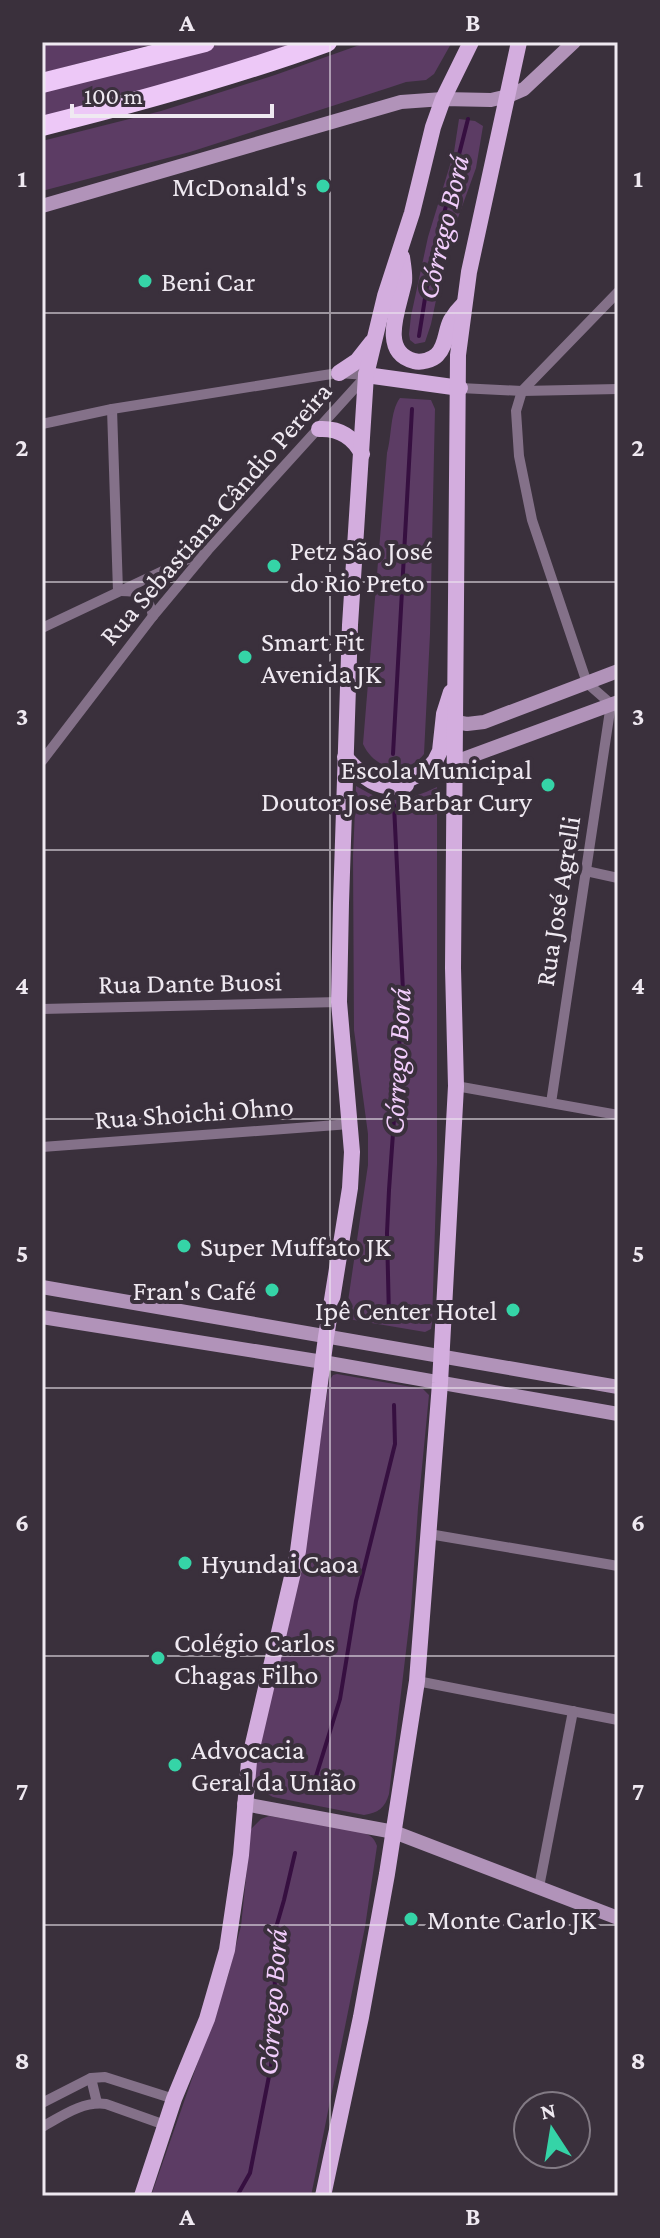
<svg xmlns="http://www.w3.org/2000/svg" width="660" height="2238" font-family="'Crimson Pro',serif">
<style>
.green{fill:#5c3c64}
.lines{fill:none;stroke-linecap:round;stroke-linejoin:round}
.stream{stroke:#360f40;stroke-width:4}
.street{stroke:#847189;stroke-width:10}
.secondary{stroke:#b193b9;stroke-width:14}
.primary{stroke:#d3adde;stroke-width:16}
.highway{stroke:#edc8f7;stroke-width:20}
.grid{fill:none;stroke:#efe9f1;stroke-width:2;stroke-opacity:0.55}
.poi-dot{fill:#35d4a7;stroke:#3a303c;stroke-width:3}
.labels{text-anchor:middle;stroke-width:8;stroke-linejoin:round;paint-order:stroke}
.poi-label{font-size:28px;fill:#efe9f1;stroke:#3a303c;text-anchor:start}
.street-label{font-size:28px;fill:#efe9f1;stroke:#3a303c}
.water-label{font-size:30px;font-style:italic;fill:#f2cdfc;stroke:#3a303c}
.neatline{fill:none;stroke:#efe9f1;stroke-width:3}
.grid-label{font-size:26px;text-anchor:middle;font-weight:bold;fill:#efe9f1}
</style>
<rect width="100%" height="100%" fill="#3a303c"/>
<!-- green -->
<g class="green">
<polygon points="42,42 161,42 42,73"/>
<polygon points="229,42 303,42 221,69 42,118 42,90 126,70"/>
<polygon points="368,42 452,42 434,74 426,80 406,82 388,88 190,152 42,191 42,141 161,111 275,75"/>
<polygon points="459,119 475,121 483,126 476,168 447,248 431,324 425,342 415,344 410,340 409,334 411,316 428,237 454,152"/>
<path d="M400,398L431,400L435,409L430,634L424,754C406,777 374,769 363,744L387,453C392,436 390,411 400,398Z"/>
<path d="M356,786C364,790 371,795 380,798C398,804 420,795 437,787V1164L432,1323L431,1329L425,1332L354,1320L349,1319L346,1315L368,1165V1134L354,1030L353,856Z"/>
<path d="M337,1374L423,1389L429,1395L418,1508L411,1609L389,1794C385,1808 378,1813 364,1815L273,1797L260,1790L253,1772L304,1552L329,1381L333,1375Z"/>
<path d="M269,1816L361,1832C370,1835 374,1837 377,1846L365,1927L311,2196H151L228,1976L241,1926L251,1829L261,1819Z"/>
</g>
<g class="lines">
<!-- stream -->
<g class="stream">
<polyline points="419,336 429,273 468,119"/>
<polyline points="393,754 412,409"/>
<polyline points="389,1317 387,1233 389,1190 403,991 394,805"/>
<polyline points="313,1786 340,1699 356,1601 395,1444 394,1405"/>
<polyline points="237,2196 250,2173 271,2066 276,2014 273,1938 284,1900 295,1853"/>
</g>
<!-- street -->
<g class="street">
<polyline points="460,388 522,391 618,389"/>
<polyline points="112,409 118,591"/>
<polyline points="42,424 112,409 325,375 339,373 366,375"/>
<path d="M120,591C142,591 148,594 153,616"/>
<polyline points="42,628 203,552"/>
<polyline points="42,761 153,616 208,550 365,377"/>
<polyline points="586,871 618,878"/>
<polyline points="42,1009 339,1002"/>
<polyline points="456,1086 618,1115"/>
<polyline points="551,1103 611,704 587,683 532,520 519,456 516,411 522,391 618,292"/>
<polyline points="42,1147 350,1124"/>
<polyline points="429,1534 618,1566"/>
<polyline points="417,1681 618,1720"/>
<polyline points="539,1887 573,1711"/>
<polyline points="91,2078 97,2103"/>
<polyline points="42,2103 91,2078 105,2077 174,2099"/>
<path d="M42,2127C62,2116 82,2101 106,2104L165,2125"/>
</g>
<!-- secondary -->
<g class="secondary">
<polyline points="42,206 401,102 443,99 491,100 508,96 524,89 574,42"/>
<polyline points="456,722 467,724 484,722 618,671"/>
<polyline points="455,762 618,702"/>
<polyline points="42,1287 618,1387"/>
<polyline points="42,1317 323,1362 618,1414"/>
<polyline points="244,1804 394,1832 618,1918"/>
</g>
<!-- primary -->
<g class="primary">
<path d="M402,257C403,265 405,274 404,282C400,305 378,352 414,361C421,363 432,360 437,355C447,345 445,331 451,320C454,315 459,309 463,305"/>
<polyline points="339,373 357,361 372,342"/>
<polyline points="366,375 460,388"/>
<path d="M319,429C339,428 353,436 362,454"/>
<path d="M345,757C363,777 378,792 406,785"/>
<polyline points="396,786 427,770 435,761 440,751 444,714 451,692"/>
<polyline points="142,2196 174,2099 207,2019 227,1950 241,1855 249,1761 298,1551 326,1337 350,1188 352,1152 339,1002 341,903 350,625 366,375 385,296 412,213 433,127 443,99 471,42"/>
<polyline points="323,2196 361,2017 387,1874 417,1681 440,1383 456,1086 453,968 458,355 469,272 519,42"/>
</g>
<!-- highway -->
<g class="highway">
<polyline points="42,83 205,42"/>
<path d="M42,126C138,102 233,76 327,42"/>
</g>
</g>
<!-- grid -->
<path class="grid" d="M330,42V2196M42,313H618M42,582H618M42,850H618M42,1119H618M42,1388H618M42,1656H618M42,1925H618"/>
<!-- markers -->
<g class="poi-dot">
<circle cx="323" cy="186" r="8"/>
<circle cx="145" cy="281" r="8"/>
<circle cx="274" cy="566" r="8"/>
<circle cx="245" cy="657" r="8"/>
<circle cx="548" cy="785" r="8"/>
<circle cx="184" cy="1246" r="8"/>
<circle cx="272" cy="1290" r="8"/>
<circle cx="513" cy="1310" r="8"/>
<circle cx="185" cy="1563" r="8"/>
<circle cx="158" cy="1658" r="8"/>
<circle cx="175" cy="1765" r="8"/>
<circle cx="411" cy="1919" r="8"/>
</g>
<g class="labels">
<!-- poi labels -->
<g class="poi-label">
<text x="307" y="196" text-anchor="end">McDonald's</text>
<text x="161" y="291">Beni Car</text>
<text x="290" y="560">Petz São José<tspan x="290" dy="32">do Rio Preto</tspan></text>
<text x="261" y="651">Smart Fit<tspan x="261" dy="32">Avenida JK</tspan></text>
<text x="532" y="779" text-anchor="end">Escola Municipal<tspan x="532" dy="32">Doutor José Barbar Cury</tspan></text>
<text x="200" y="1256">Super Muffato JK</text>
<text x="256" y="1300" text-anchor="end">Fran's Café</text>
<text x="497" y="1320" text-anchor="end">Ipê Center Hotel</text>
<text x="201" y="1573">Hyundai Caoa</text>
<text x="174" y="1652">Colégio Carlos<tspan x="174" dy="32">Chagas Filho</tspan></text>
<text x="191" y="1759">Advocacia<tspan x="191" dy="32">Geral da União</tspan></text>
<text x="427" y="1929">Monte Carlo JK</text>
</g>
<!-- street labels -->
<g class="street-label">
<text transform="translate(215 513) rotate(-49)" y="10">Rua Sebastiana Cândio Pereira</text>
<text transform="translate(557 901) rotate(-81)" y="10">Rua José Agrelli</text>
<text transform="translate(190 982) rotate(-1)" y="10">Rua Dante Buosi</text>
<text transform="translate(194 1112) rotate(-4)" y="10">Rua Shoichi Ohno</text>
</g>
<!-- water labels -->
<g class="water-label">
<text transform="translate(443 227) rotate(-77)" y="10">Córrego Borá</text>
<text transform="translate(397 1061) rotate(-87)" y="10">Córrego Borá</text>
<text transform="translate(272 2002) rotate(-86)" y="10">Córrego Borá</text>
</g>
</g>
<!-- border -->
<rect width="660" height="2238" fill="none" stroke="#3a303c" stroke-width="88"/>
<!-- north arrow -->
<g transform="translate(552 2130) rotate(348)"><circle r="38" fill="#3a303c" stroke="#827a84" stroke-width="2"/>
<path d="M0-6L14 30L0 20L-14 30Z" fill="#35d4a7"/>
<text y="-12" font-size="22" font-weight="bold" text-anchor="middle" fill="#efe9f1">N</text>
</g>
<!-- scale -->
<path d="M72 104v12h200v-12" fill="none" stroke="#efe9f1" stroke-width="4"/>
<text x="84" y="104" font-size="24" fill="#efe9f1" stroke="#3a303c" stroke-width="6" paint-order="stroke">100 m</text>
<rect x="44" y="44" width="572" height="2150" class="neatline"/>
<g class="grid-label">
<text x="187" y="31">A</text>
<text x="473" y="31">B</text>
<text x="22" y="187">1</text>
<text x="638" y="187">1</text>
<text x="22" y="456">2</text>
<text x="638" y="456">2</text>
<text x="22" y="725">3</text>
<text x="638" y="725">3</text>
<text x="22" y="994">4</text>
<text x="638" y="994">4</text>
<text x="22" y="1262">5</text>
<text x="638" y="1262">5</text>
<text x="22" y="1531">6</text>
<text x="638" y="1531">6</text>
<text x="22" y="1800">7</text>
<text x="638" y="1800">7</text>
<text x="22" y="2069">8</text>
<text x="638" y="2069">8</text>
<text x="187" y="2225">A</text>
<text x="473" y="2225">B</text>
</g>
</svg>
